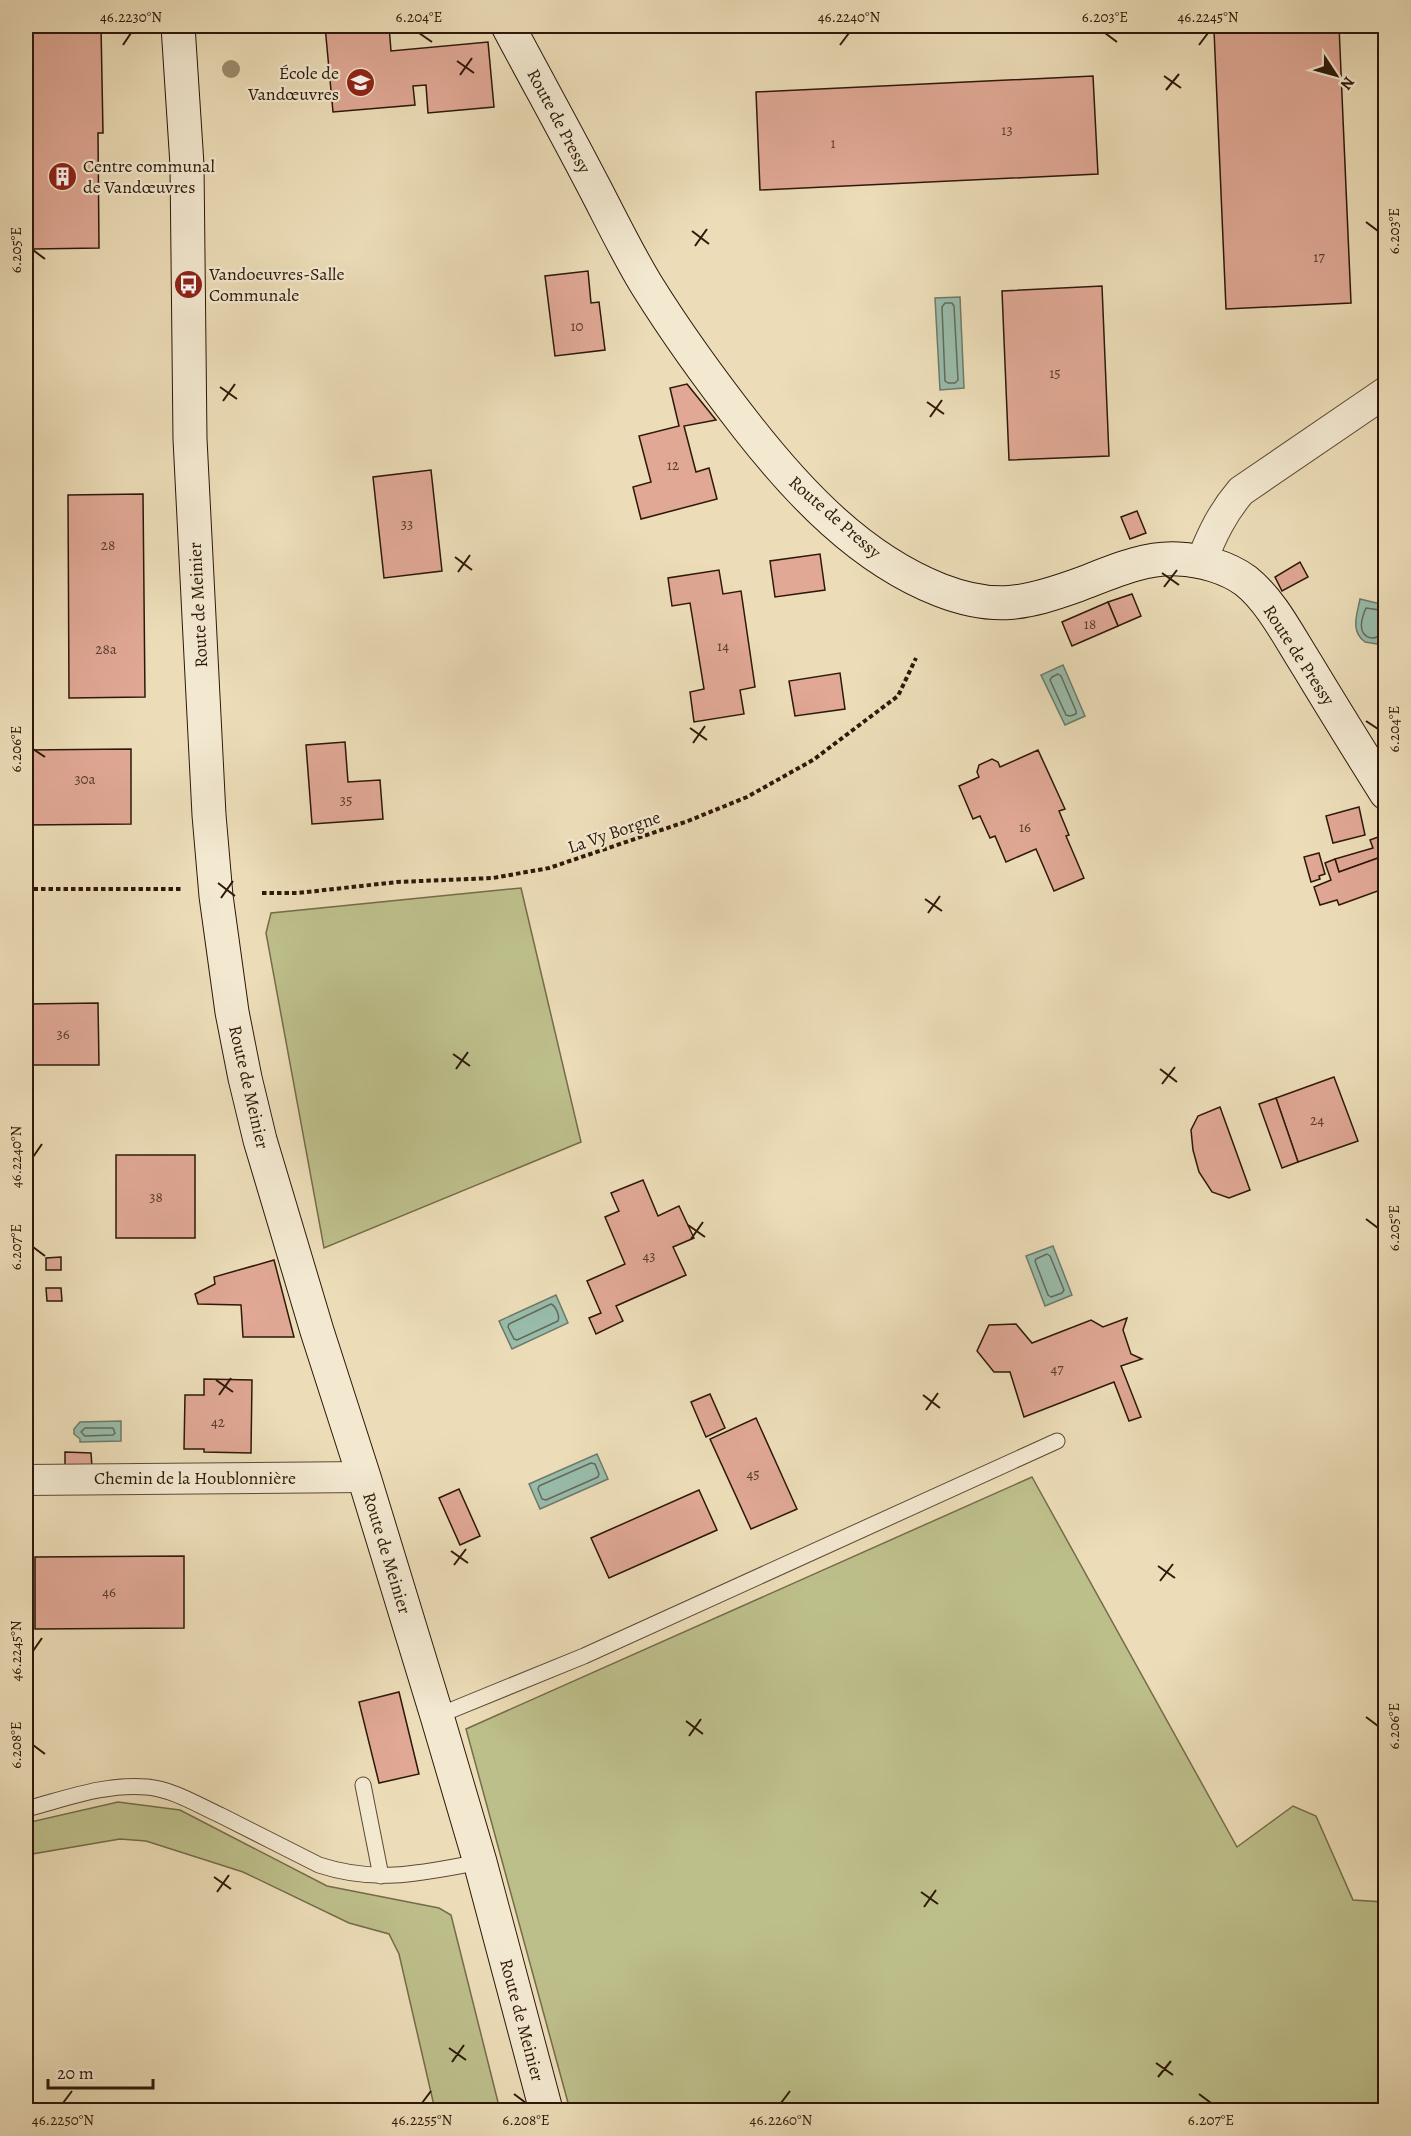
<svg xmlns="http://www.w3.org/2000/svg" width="1411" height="2136" font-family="Alegreya,serif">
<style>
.green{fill:#bdbf8b;stroke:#756c4a;stroke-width:1.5}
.water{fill:#99bcab;stroke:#6e7a6a;stroke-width:1.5}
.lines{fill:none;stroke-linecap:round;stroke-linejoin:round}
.shore{stroke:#636a5a;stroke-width:1.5}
.building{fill:#e0a895;stroke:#2d1809;stroke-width:1.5}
.lane-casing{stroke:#5d4935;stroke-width:17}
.street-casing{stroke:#5d4935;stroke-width:32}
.secondary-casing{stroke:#2d1809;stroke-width:35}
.path{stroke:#2d1809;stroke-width:4;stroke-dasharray:4.5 3;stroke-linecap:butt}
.lane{stroke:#f3e9d1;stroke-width:15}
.street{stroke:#f3e9d1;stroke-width:30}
.secondary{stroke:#f3e9d1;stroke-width:33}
.tree{fill:#9b8c6d}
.ticks{fill:none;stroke:#2d1809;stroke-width:2}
.labels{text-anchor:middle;stroke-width:4.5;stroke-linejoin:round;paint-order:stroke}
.number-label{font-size:15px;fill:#5a3c2c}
.poi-label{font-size:18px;fill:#2d1809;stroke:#f3e9d1;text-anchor:start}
.street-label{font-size:18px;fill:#2d1809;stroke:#f3e9d1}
.neatline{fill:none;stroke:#2d1809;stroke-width:2}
.ticks-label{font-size:15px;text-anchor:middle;fill:#2d1809}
</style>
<rect width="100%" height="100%" fill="#ecddb8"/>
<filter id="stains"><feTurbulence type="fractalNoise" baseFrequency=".00333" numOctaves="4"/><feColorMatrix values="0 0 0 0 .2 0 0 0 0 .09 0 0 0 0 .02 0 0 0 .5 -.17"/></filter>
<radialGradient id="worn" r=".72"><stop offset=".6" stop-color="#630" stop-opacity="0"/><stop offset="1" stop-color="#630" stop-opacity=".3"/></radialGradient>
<!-- green -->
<g class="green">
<polygon points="521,888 581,1142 324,1248 266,933 271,913"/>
<polygon points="1032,1477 1237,1847 1293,1806 1316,1816 1353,1900 1385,1902 1385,2110 570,2110 466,1729"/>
<polygon points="118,1802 180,1810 327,1886 439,1908 451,1915 500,2110 435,2110 399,1954 389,1934 349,1923 243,1872 146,1841 120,1839 26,1855 26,1823"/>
</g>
<!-- water -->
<g class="water">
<polygon points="960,297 964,388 940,390 935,298"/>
<path d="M1360,599L1385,605V639L1377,644L1365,642C1350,631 1357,615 1360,599Z"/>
<polygon points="1063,665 1085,716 1065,725 1041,675"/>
<polygon points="1053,1246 1072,1295 1045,1306 1026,1256"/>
<polygon points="556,1295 568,1323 512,1349 499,1321"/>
<polygon points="121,1421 121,1441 80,1442 80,1439 74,1434 74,1429 80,1422"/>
<polygon points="597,1454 608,1479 540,1509 529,1484"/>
</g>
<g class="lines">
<!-- shore -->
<g class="shore">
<polygon points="945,303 952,303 954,306 958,380 955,383 948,383 945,381 942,307"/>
<path d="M1386,611L1366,608C1362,617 1356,635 1371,638C1376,639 1380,635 1386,634"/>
<polygon points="1058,674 1061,676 1076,711 1076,714 1070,716 1066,715 1050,680 1052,677"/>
<polygon points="1047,1254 1050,1256 1064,1290 1062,1293 1051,1297 1048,1295 1035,1261 1036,1259"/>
<path d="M551,1304C556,1306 560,1316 558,1321L517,1340L514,1339L508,1327L509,1324Z"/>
<polygon points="85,1428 113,1428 115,1433 113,1435 85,1436 81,1432"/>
<polygon points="591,1463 595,1464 599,1474 598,1477 546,1500 542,1499 538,1489 539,1486"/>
</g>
</g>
<!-- building -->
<g class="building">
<polygon points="26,26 101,26 103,133 98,133 99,248 33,249 32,219 26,219"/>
<polygon points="325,26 389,26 391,51 488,42 494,107 428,113 426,85 413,86 415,105 333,112"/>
<polygon points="1339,26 1351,303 1226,309 1214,30"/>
<polygon points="1093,76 1098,174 760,190 756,92"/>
<polygon points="588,271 591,303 599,302 605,350 555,356 545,276"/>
<polygon points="1102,286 1109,456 1009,460 1002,291"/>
<polygon points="687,384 716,420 684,426 696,472 709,468 717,499 641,519 633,487 651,482 639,436 679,426 670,388"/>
<polygon points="431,470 442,571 384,578 373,477"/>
<polygon points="143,494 145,697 69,698 68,495"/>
<polygon points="1137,511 1146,533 1130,539 1121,517"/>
<polygon points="820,554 825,590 775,597 770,561"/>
<polygon points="1300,562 1308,577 1282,591 1275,577"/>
<polygon points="719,570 723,594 741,591 755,687 740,690 744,714 694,722 690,692 704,689 690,603 672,606 668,578"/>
<polygon points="1132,594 1141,616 1118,626 1108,602"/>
<polygon points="1108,602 1118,626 1072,646 1062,622"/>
<polygon points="840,673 845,709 795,716 789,681"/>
<polygon points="345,742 348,782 380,780 383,819 312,824 306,745"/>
<polygon points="131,749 131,824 26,825 26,750"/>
<polygon points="1038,750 1065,809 1059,811 1069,835 1066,836 1084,878 1054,891 1036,849 1006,862 995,836 990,838 980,816 973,819 959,786 979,777 977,772 979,765 992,759 998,762 1000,767"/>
<polygon points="1359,807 1365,835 1333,843 1326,816"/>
<polygon points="1386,834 1386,865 1381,866 1378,858 1339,872 1335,859 1373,848 1370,840"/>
<polygon points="1319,853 1325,874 1319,876 1320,879 1311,882 1304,857"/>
<polygon points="1378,858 1386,878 1386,888 1339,905 1337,900 1320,905 1314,887 1331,880 1325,863 1335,859 1339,872"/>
<polygon points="98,1003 99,1065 27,1065 27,1004"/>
<polygon points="1334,1077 1358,1141 1298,1162 1276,1098"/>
<polygon points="1276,1098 1298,1162 1282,1168 1259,1104"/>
<polygon points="1220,1107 1250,1190 1229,1198 1212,1192 1199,1172 1193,1150 1191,1130 1198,1116"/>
<rect x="116" y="1155" width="79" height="83"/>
<polygon points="643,1180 658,1216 679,1206 694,1238 673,1247 686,1275 616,1306 623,1321 596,1334 589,1318 601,1313 587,1281 625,1264 605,1217 619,1211 611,1193"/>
<polygon points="61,1257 61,1270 46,1270 46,1258"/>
<polygon points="274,1260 294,1337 243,1337 241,1305 198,1304 195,1294 215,1284 214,1277"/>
<polygon points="46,1288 61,1288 62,1301 47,1301"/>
<polygon points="1127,1318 1123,1330 1131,1354 1142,1359 1121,1366 1141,1417 1129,1421 1114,1382 1024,1417 1010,1372 994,1372 977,1351 989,1325 1016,1324 1032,1343 1091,1320 1103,1327"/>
<polygon points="204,1379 252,1380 251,1453 204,1452 204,1449 184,1449 185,1395 204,1395"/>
<polygon points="710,1394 725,1428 706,1437 691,1402"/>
<polygon points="756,1418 797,1509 751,1529 710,1439"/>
<polygon points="65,1452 91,1453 92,1467 65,1467"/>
<polygon points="459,1489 480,1536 460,1545 439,1498"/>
<polygon points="699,1490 717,1530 609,1578 591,1538"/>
<polygon points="184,1556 184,1628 35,1629 35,1557"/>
<polygon points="399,1692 419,1774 379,1783 359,1702"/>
</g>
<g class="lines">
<defs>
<g id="lane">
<polyline points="437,1716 584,1656 1057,1441"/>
<polyline points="363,1785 381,1876"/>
<path d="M26,1809C65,1799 106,1783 147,1787C172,1789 198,1805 220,1815C253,1832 286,1848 319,1865C377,1884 422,1873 480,1862"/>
</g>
<g id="street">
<path d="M1201,562C1212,535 1222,513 1241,491L1386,392"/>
<polyline points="26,1480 364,1477"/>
</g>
<g id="secondary">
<polyline points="178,26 187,165 190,439 209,815 216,896 232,1012 245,1078 260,1140 317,1331 364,1477 437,1716 480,1862 546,2110"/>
<path d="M508,26C535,77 564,129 591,181C609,215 626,251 646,284C677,334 712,382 748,428C799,493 861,559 940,590C994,611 1025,604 1078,585C1110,573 1143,557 1178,559C1201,560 1227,567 1246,581C1272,602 1289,637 1307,665C1333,708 1359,750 1386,793"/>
</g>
</defs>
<!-- lane casing -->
<use href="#lane" class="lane-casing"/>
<!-- street casing -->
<use href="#street" class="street-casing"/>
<!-- secondary casing -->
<use href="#secondary" class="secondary-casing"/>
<!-- path -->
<g class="path">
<polyline points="26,889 183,889"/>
<polyline points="262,893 298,893 397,882 493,878 549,868 688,821 747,797 813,760 898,696 916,658"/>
</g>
<!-- lane -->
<use href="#lane" class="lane"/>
<!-- street -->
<use href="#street" class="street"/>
<!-- secondary -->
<use href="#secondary" class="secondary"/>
</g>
<!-- trees -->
<circle class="tree" cx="231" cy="69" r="9"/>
<!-- ticks -->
<path class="ticks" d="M419,33L432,42M1105,33L1117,42M123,45L131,33M840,45L849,33M1199,45L1208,33M457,61L474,73M460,75L472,58M1164,76L1181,88M1166,90L1179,74M1366,222L1378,231M692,231L709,244M695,246L707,229M33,250L45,259M220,387L237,399M223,401L235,384M927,402L944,414M930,417L942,400M455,557L472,570M458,572L470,555M1162,573L1179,585M1164,587L1177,570M1366,721L1378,729M690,728L707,740M693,743L705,726M33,749L45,757M218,883L235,896M221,898L233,881M925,899L942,911M928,913L940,896M453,1054L470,1066M456,1069L468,1052M1160,1069L1177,1082M1162,1084L1175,1067M33,1157L42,1144M1366,1219L1378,1228M688,1225L705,1237M691,1239L703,1222M33,1247L45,1256M216,1380L233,1392M219,1395L231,1378M923,1395L940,1408M926,1410L938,1393M451,1551L468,1563M454,1565L466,1549M1158,1566L1175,1578M1160,1581L1173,1564M33,1651L42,1638M1366,1717L1378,1726M686,1721L703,1734M689,1736L701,1719M33,1745L45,1754M214,1877L231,1889M217,1892L229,1875M921,1892L938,1904M924,1907L936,1890M449,2048L466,2060M452,2062L464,2045M1156,2063L1173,2075M1158,2077L1171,2061M514,2094L526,2103M1199,2094L1211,2103M63,2103L72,2091M422,2103L431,2091M781,2103L790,2091"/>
<!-- icons -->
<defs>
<symbol id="school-disc" viewBox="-11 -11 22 22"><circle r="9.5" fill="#8f2418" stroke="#f3e9d1"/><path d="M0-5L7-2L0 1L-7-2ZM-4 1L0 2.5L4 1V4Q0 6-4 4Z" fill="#fff"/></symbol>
<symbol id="building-disc" viewBox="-11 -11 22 22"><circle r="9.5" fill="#8f2418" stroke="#f3e9d1"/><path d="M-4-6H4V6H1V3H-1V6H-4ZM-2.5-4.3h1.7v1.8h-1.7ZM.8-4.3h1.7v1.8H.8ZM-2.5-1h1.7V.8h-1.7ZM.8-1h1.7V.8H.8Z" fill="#fff"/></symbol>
<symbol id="bus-disc" viewBox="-11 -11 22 22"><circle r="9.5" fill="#8f2418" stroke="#f3e9d1"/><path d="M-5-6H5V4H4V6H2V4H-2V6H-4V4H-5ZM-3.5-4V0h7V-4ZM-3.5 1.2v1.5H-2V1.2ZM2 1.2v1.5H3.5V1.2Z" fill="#fff"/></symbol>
</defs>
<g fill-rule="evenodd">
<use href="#school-disc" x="344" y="66" width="33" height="33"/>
<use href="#building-disc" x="46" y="160" width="33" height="33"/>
<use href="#bus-disc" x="172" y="268" width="33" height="33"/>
</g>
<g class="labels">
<!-- number labels -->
<g class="number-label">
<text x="1007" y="135">13</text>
<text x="833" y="148">1</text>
<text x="1319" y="262">17</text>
<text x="577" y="331">10</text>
<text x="1055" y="378">15</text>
<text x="673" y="470">12</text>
<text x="407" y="529">33</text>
<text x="108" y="550">28</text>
<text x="1090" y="629">18</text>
<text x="723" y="651">14</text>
<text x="106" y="654">28a</text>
<text x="85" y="784">30a</text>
<text x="346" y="805">35</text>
<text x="1025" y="832">16</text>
<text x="63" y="1039">36</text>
<text x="1317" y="1125">24</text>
<text x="156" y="1202">38</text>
<text x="649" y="1261">43</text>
<text x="1057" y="1374">47</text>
<text x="218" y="1427">42</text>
<text x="753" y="1479">45</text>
<text x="109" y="1597">46</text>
</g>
<!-- poi labels -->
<g class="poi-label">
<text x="339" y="79" text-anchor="end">École de<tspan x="339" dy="21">Vandœuvres</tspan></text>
<text x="83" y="172">Centre communal<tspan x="83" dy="21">de Vandœuvres</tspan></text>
<text x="209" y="280">Vandoeuvres-Salle<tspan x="209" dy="21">Communale</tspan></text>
</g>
<!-- street labels -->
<g class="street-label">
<text transform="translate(559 121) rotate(62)" y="6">Route de Pressy</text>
<text transform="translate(835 517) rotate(41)" y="6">Route de Pressy</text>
<text transform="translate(198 605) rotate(-93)" y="6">Route de Meinier</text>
<text transform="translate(1299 655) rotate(57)" y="6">Route de Pressy</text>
<text transform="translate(614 832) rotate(-19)" y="6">La Vy Borgne</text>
<text transform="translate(249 1087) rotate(77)" y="6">Route de Meinier</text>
<text x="195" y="1484">Chemin de la Houblonnière</text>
<text transform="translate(387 1553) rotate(73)" y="6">Route de Meinier</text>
<text transform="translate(522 2020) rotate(75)" y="6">Route de Meinier</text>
</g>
</g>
<!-- margin -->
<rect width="1411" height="2136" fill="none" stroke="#ecddb8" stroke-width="66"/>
<!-- north arrow -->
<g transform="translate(1336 75) rotate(126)" stroke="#f3e9d1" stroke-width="4.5" paint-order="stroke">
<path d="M0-4.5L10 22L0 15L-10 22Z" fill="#2d1809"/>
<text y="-9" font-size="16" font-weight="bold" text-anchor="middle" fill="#2d1809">N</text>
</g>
<!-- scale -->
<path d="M48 2079v9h105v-9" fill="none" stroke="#2d1809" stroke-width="3"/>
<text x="57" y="2079" font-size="18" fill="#2d1809" stroke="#f3e9d1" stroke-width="4.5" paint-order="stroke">20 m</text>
<rect x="33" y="33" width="1345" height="2070" class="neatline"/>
<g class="ticks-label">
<text x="131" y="22">46.2230°N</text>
<text x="419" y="22">6.204°E</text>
<text x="849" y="22">46.2240°N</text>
<text x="1105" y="22">6.203°E</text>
<text x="1208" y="22">46.2245°N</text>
<text transform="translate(1394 231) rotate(-90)" y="5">6.203°E</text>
<text transform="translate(16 250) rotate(-90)" y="5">6.205°E</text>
<text transform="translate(1394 729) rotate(-90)" y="5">6.204°E</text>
<text transform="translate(16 749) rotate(-90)" y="5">6.206°E</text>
<text transform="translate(16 1157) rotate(-90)" y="5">46.2240°N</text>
<text transform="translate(1394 1228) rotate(-90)" y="5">6.205°E</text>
<text transform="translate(16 1247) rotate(-90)" y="5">6.207°E</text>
<text transform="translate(16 1651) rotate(-90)" y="5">46.2245°N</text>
<text transform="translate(1394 1726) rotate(-90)" y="5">6.206°E</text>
<text transform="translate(16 1745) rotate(-90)" y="5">6.208°E</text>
<text x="63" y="2125">46.2250°N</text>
<text x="422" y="2125">46.2255°N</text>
<text x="526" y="2125">6.208°E</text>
<text x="781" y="2125">46.2260°N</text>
<text x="1211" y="2125">6.207°E</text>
</g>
<rect width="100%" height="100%" filter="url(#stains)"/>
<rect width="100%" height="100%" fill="url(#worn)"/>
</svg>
